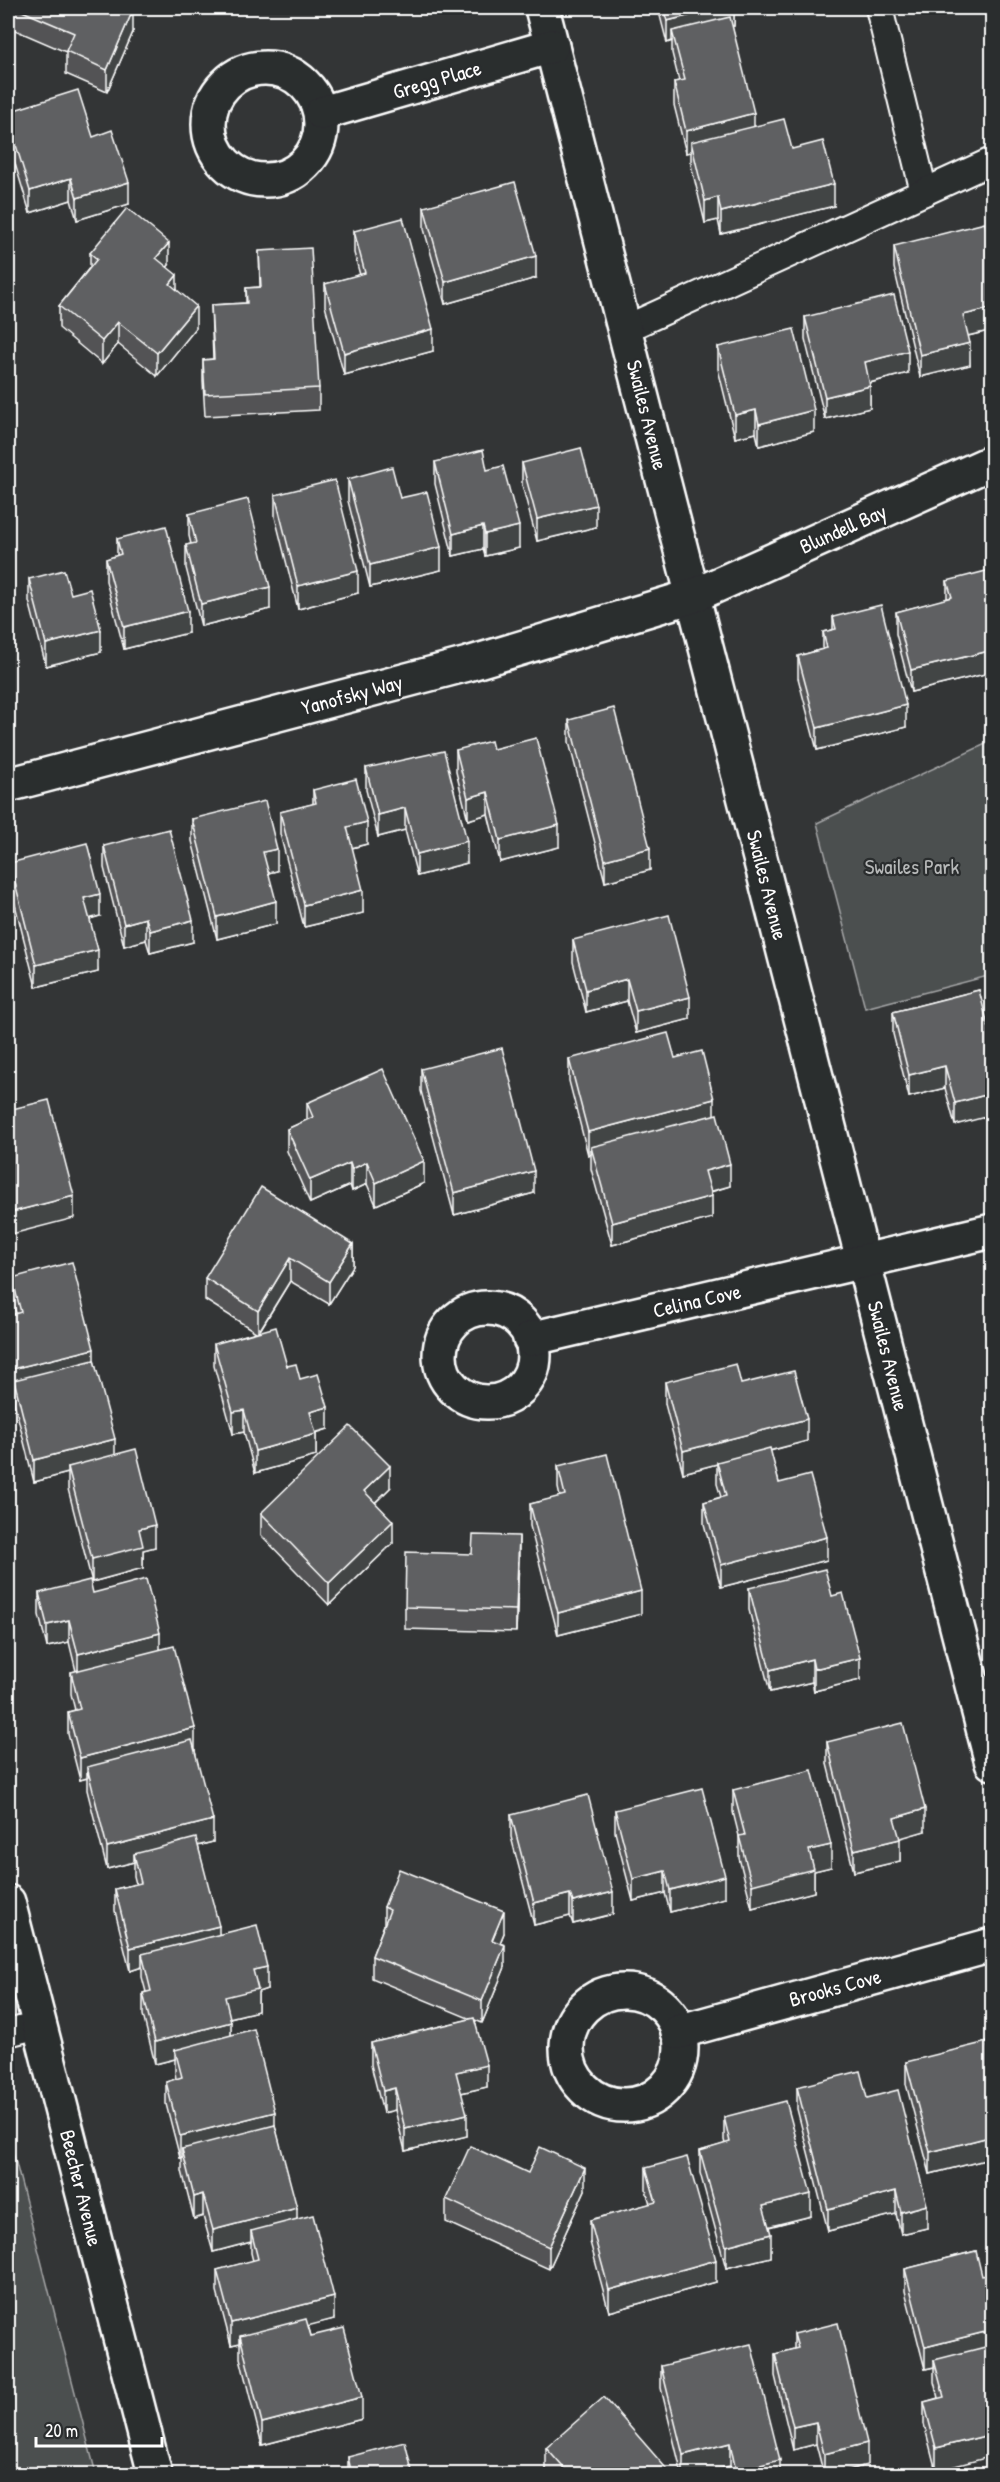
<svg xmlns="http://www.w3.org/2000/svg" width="1000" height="2482" font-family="'Patrick Hand',sans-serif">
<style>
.green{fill:#4c4f50;stroke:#a6a7a8;stroke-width:1.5}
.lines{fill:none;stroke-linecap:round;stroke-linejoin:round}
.lane-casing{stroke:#fff;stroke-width:30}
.street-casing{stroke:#fff;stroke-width:38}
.secondary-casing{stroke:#fff;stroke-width:38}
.lane{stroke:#2a2d2e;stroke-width:26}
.street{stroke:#2a2d2e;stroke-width:33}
.secondary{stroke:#2a2d2e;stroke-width:33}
.wall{fill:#525354;stroke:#fff;stroke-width:1.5}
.shaded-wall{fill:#424445;stroke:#fff;stroke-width:1.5}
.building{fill:#5f6162;stroke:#fff;stroke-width:1.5}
.labels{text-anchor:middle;stroke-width:4.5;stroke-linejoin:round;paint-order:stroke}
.street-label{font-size:21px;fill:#fff;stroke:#2a2d2e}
.park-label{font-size:21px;fill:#b7b9b9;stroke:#2a2d2e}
</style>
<rect width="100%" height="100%" fill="#333536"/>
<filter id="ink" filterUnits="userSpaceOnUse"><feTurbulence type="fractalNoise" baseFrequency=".0167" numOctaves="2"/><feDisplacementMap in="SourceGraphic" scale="12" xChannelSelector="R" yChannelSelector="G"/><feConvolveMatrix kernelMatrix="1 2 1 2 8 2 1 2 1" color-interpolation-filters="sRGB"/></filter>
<g filter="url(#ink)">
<!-- green -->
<g class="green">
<polygon points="992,741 992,975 865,1008 817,823"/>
<polygon points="8,2132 96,2474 8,2474"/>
</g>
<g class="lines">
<defs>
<g id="lane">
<polyline points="879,8 924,192"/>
<polyline points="625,329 992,161"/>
<polyline points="8,2033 39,2025"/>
</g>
<g id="street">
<polyline points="542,8 992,1763"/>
<circle cx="265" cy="124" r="56"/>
<polyline points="322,113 552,46"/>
<polyline points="8,785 468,664 693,596 992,462"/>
<circle cx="487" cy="1355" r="47"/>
<polyline points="530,1339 992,1231"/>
<circle cx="624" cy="2048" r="57"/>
<polyline points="678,2032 992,1945"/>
</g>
<polyline id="secondary" points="8,1902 155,2474"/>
</defs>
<!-- lane casing -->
<use href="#lane" class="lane-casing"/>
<!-- street casing -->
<use href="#street" class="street-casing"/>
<!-- secondary casing -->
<use href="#secondary" class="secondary-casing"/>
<!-- lane -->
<use href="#lane" class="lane"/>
<!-- street -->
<use href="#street" class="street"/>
<!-- secondary -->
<use href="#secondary" class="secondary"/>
</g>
<!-- wall -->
<g class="wall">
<polygon points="8,8 127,8 133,32 107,92 66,74 66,52 8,27"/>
<polygon points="658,8 734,8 734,26 732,26 754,127 792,149 834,206 721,234 718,220 705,223 691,165 691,152 686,153 674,105 674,82 679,81 672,53 672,41 667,43"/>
<polygon points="8,112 93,137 129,204 77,220 71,200 30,213 8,141"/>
<polygon points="424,207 536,278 445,304 424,229"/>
<polygon points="354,231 433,351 344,375 325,306 325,284 360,275 354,253"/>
<polygon points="894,246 993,254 993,330 968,336 970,365 920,377 894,268"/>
<polygon points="259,251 319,388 319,410 205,416 203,382 203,360 213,359 211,305 246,303 246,288 260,287"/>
<polygon points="90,253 169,265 167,267 177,290 196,328 157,376 118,344 102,364 59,328 59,306 90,267"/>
<polygon points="805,317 908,373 870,383 870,408 825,419 805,339"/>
<polygon points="718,347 814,432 759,446 756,433 735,438 718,369"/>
<polygon points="435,462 487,470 519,548 485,556 483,549 453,556 435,484"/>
<polygon points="522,463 596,527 537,541 522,485"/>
<polygon points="348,479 400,498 441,570 370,587 348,501"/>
<polygon points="275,495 358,593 298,609 275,517"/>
<polygon points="189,514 270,609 201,626 186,568 186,545 191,544 189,536"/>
<polygon points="117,539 188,633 124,649 106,581 106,559 117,556"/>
<polygon points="29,579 101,652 46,666 29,601"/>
<polygon points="947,581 993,581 993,672 911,692 896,634 896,612 947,599"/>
<polygon points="833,617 906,727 817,750 798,678 798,656 823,649 823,632 833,630"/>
<polygon points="569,720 650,870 605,882 569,742"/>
<polygon points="493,749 559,847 500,862 488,814 468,820 456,772 456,750"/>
<polygon points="366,768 467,863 417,876 405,830 378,837 366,790"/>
<polygon points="313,790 367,844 352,848 363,913 304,927 280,834 280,812 313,804"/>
<polygon points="192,819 277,871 268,873 276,924 217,939 192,841"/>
<polygon points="104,846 193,942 150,953 146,940 124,946 104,868"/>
<polygon points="10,863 100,916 90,919 98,972 36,987 10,885"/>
<polygon points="573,940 690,1019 636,1033 627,1001 586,1012 573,962"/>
<polygon points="979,990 955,1125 945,1088 909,1097 893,1034 893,1012"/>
<polygon points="675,1058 714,1115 730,1186 711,1192 712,1218 612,1245 591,1169 591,1154 588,1155 569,1081 569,1059"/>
<polygon points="421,1069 534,1193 454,1215 421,1091"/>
<polygon points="307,1103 424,1183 376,1205 367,1184 352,1191 350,1185 310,1203 287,1151 287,1129 307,1120"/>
<polygon points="353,1244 353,1266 329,1304 290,1281 259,1332 287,1366 300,1379 328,1429 316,1433 316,1456 255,1473 244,1432 233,1434 214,1366 214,1344 256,1332 205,1300 205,1278"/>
<polygon points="12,1278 94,1360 115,1455 155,1547 143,1550 143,1568 92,1582 68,1489 68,1473 34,1482 14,1402 14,1391 8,1392 16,1313 12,1300"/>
<polygon points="665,1382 741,1384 807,1441 770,1451 779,1483 827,1560 721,1587 704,1524 704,1502 721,1497 717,1484 717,1464 683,1473 665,1404"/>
<polygon points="558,1466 641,1614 558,1635 530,1526 530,1504 560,1497 558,1488"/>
<polygon points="390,1488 375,1503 393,1543 329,1605 261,1535 261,1513"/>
<polygon points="472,1554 519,1558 516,1632 405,1629 405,1607"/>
<polygon points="749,1588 832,1596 860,1680 814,1691 812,1682 770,1692 749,1610"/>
<polygon points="39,1593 93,1593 160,1649 195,1750 195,1751 213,1842 198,1846 219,1935 267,1989 258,1992 258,2011 230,2018 231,2035 275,2125 297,2219 334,2319 308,2325 311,2336 362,2419 262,2445 240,2358 240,2343 231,2345 217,2292 217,2270 253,2261 251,2253 251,2242 213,2252 203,2216 194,2219 182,2171 182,2158 180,2158 166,2104 166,2082 176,2079 175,2072 175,2059 155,2064 143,2015 143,1993 146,1992 142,1977 142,1967 130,1971 115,1911 115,1889 136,1884 134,1876 134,1862 107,1869 87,1790 87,1778 80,1780 68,1734 68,1712 75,1710 71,1694 71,1672 76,1671 69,1642 47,1647 39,1615"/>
<polygon points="827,1742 925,1831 899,1838 900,1861 854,1872 827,1764"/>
<polygon points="733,1790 831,1867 814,1871 814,1892 752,1908 739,1858 739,1836 733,1812"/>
<polygon points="615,1810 725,1898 670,1912 665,1893 633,1901 615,1832"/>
<polygon points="511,1815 613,1914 573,1924 570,1916 534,1925 511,1837"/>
<polygon points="384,1907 504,1933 500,1943 505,1967 482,2023 475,2020 487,2087 461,2093 467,2136 405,2151 395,2110 383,2113 371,2065 371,2043 471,2019 372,1978 372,1956 384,1925"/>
<polygon points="906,2062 993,2065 993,2158 930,2174 906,2084"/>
<polygon points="797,2087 867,2098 927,2228 901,2234 896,2214 828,2231 797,2109"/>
<polygon points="724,2117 811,2216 769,2227 771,2257 726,2268 700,2173 700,2151 725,2144 724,2140"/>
<polygon points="646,2168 716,2282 609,2312 590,2242 590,2220 650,2204 646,2190"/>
<polygon points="528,2173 585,2190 549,2269 446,2222 446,2199"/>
<polygon points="976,2251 936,2471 924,2424 924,2402 938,2398 934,2382 934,2367 925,2369 905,2291 905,2269"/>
<polygon points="794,2334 867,2465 830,2475 824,2475 816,2444 793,2450 775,2376 775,2354 794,2349"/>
<polygon points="661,2366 780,2475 732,2475 730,2466 694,2475 682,2475 661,2388"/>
<polygon points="546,2448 672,2475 550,2475 546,2470"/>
<polygon points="348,2457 413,2475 348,2475"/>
</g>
<!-- shaded-wall -->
<g class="shaded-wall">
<polygon points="719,8 734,8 734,26 675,41 672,31 672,41 667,43 667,21"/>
<polygon points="133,10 133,32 107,92 107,70"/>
<polygon points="754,113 754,135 691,142 691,152 686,153 686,131"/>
<polygon points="71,178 71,200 30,213 30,191"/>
<polygon points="129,182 129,204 77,220 77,198"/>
<polygon points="834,184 834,206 721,234 721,212"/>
<polygon points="718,197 718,220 705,223 705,201"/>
<polygon points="169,243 169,265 156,280 156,258"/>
<polygon points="536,256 536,278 445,304 445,282"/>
<polygon points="177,275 177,297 170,284"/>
<polygon points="196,306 196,328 157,376 157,353"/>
<polygon points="993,308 993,330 963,337 963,315"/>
<polygon points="118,322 118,344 102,364 102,341"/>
<polygon points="433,329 433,351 344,375 344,353"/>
<polygon points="970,343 970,365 920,377 920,355"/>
<polygon points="908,351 908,373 865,384 865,362"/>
<polygon points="870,386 870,408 825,419 825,397"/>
<polygon points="756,410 756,433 735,438 735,415"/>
<polygon points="814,410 814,432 759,446 759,424"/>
<polygon points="596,505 596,527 537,541 537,519"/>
<polygon points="483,526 483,549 453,556 453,534"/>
<polygon points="519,526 519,548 485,556 485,534"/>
<polygon points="441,547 441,570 370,587 370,565"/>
<polygon points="358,571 358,593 298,609 298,586"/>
<polygon points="270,587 270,609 201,626 201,604"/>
<polygon points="188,611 188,633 124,649 124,627"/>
<polygon points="101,630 101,652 46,666 46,644"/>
<polygon points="993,650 993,672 911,692 911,670"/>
<polygon points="906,705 906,727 817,750 817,728"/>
<polygon points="488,792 488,814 468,820 468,798"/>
<polygon points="405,808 405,830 378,837 378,815"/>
<polygon points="367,822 367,844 347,849 347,827"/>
<polygon points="559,825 559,847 500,862 500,840"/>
<polygon points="467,841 467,863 417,876 417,854"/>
<polygon points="650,848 650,870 605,882 605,860"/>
<polygon points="277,849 277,871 263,874 263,852"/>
<polygon points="363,890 363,913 304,927 304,905"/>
<polygon points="100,894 100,916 84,920 84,898"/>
<polygon points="276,901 276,924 217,939 217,917"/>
<polygon points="146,918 146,940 124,946 124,924"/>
<polygon points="193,920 193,942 150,953 150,931"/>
<polygon points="98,950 98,972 36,987 36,965"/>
<polygon points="627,979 627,1001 586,1012 586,990"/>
<polygon points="690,997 690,1019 636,1033 636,1011"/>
<polygon points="945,1066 945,1088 909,1097 909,1075"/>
<polygon points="993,1093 993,1115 955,1125 955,1103"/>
<polygon points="714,1099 714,1121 591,1147 591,1154 588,1155 588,1132"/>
<polygon points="424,1161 424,1183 376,1205 376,1183"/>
<polygon points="367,1162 367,1184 352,1191 352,1169"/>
<polygon points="350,1163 350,1185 310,1203 310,1180"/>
<polygon points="730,1164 730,1186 705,1193 705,1171"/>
<polygon points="534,1171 534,1193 454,1215 454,1193"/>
<polygon points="74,1196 74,1218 8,1235 8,1213"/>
<polygon points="712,1196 712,1218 612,1245 612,1223"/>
<polygon points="353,1244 353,1266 329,1304 329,1282"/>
<polygon points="290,1258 290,1281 258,1333 258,1311"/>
<polygon points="94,1349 94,1371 14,1380 14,1391 8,1392 8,1370"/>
<polygon points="328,1407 328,1429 310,1434 310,1412"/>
<polygon points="244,1410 244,1432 233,1434 233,1412"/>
<polygon points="807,1419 807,1441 718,1464 717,1462 717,1464 683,1473 683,1451"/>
<polygon points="316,1434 316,1456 255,1473 255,1451"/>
<polygon points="115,1439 115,1461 68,1467 68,1473 34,1482 34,1460"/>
<polygon points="390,1466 390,1488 364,1513 364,1491"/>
<polygon points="393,1521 393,1543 329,1605 329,1583"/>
<polygon points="155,1525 155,1547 143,1550 143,1568 92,1582 92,1559 139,1529"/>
<polygon points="519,1536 519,1558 516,1632 516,1610"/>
<polygon points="827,1537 827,1560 721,1587 721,1565"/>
<polygon points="641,1591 641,1614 558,1635 558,1613"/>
<polygon points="69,1620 69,1642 47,1647 47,1625"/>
<polygon points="160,1633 160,1655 78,1676 78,1654"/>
<polygon points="860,1658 860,1680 814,1691 814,1669"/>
<polygon points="812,1659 812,1682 770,1692 770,1670"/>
<polygon points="195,1728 195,1750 89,1777 87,1767 87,1778 80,1780 80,1758"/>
<polygon points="925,1809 925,1831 894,1840 894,1818"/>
<polygon points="213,1820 213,1842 136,1861 134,1854 134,1862 107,1869 107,1847"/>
<polygon points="900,1839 900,1861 854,1872 854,1850"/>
<polygon points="831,1845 831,1867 814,1871 814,1892 752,1908 752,1885 809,1850"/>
<polygon points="665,1871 665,1893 633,1901 633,1879"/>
<polygon points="725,1876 725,1898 670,1912 670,1890"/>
<polygon points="613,1892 613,1914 573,1924 573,1902"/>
<polygon points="570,1894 570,1916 534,1925 534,1903"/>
<polygon points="504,1911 504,1933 492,1962 492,1940"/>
<polygon points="219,1926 219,1948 142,1954 142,1967 130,1971 130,1948"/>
<polygon points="505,1945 505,1967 482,2023 482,2001"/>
<polygon points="267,1967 267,1989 258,1992 258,2011 225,2019 225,1997 253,1970"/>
<polygon points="231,2022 231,2044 175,2050 175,2059 155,2064 155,2042"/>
<polygon points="487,2065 487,2087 456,2094 456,2072"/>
<polygon points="395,2088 395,2110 383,2113 383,2091"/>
<polygon points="275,2112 275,2134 182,2149 182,2158 180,2158 180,2136"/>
<polygon points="467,2114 467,2136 405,2151 405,2129"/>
<polygon points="993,2136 993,2158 930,2174 930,2152"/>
<polygon points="585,2168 585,2190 549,2269 549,2247"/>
<polygon points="896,2191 896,2214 828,2231 828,2209"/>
<polygon points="203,2194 203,2216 194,2219 194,2197"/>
<polygon points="811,2194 811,2216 763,2228 763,2206"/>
<polygon points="927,2205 927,2228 901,2234 901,2212"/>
<polygon points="297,2208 297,2231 251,2231 251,2242 213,2252 213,2230"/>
<polygon points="771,2234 771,2257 726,2268 726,2246"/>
<polygon points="716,2260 716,2282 609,2312 609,2290"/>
<polygon points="334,2297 334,2319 242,2343 240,2336 240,2343 231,2345 231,2323"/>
<polygon points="993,2330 993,2352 934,2360 934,2367 925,2369 925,2347"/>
<polygon points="362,2397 362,2419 262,2445 262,2423"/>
<polygon points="816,2422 816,2444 793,2450 793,2427"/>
<polygon points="993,2434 993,2456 936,2471 936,2448"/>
<polygon points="730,2443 730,2466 694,2475 683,2475 683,2455"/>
<polygon points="867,2443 867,2465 830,2475 824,2475 824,2454"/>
<polygon points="780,2460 780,2475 736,2475 736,2471"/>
</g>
<!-- building -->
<g class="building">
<polygon points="15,8 127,8 133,10 107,70 66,51 74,33"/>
<polygon points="663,8 719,8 667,21"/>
<polygon points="730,17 754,113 686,131 674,82 685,80 672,31"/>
<polygon points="78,90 93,137 112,130 129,182 77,198 71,178 30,191 8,119 8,112"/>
<polygon points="784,119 792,149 823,141 834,184 721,212 718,197 705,201 691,142"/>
<polygon points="515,182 536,256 445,282 424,207"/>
<polygon points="127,208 169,243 156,258 177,275 170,284 196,306 157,353 118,322 102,341 59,306 97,259 90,253"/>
<polygon points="403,218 433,329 344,353 325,284 365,273 354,231"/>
<polygon points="985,223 993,254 993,308 963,315 970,343 920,355 894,246"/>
<polygon points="311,248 319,388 205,394 203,360 214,359 211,305 247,303 246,288 261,287 259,251"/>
<polygon points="894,295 908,351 865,362 870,386 825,397 805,317"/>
<polygon points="794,329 814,410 759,424 756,410 735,415 718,347"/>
<polygon points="581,448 596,505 537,519 522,463"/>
<polygon points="483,450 487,470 503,466 519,526 485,534 483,526 453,534 435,462"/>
<polygon points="392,467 400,498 427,492 441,547 370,565 348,479"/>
<polygon points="335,480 358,571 298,586 275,495"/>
<polygon points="248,499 270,587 201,604 186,545 196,543 189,514"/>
<polygon points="166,526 188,611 124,627 106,559 121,554 117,539"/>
<polygon points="64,570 71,594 90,589 101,630 46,644 29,579"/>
<polygon points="990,570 993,581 993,650 911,670 896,612 952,597 947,581"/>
<polygon points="881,605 906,705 817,728 798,656 827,648 823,632 836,629 833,617"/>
<polygon points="614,708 650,848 605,860 569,720"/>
<polygon points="536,738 559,825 500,840 488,792 468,798 456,750 491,741 493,749"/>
<polygon points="444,751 467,841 417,854 405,808 378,815 366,768"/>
<polygon points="356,779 367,822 347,827 363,890 304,905 280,812 316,803 313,790"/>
<polygon points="265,801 277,849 263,852 276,901 217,917 192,819"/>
<polygon points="169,829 193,920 150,931 146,918 124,924 104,846"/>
<polygon points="87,843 100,894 84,898 98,950 36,965 10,863"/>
<polygon points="669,915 690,997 636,1011 627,979 586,990 573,940"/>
<polygon points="979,990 993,1045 993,1093 955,1103 945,1066 909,1075 893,1012"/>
<polygon points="668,1033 675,1058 702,1051 714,1099 588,1132 569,1059"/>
<polygon points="502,1048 534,1171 454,1193 421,1069"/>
<polygon points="383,1069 424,1161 376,1183 367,1162 352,1169 350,1163 310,1180 287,1129 313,1117 307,1103"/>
<polygon points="49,1100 74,1196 8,1213 8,1110"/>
<polygon points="717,1114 730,1164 705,1171 712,1196 612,1223 591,1147"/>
<polygon points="261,1187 353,1244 329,1282 290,1258 258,1311 205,1278"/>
<polygon points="72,1262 94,1349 8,1370 8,1316 21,1312 12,1278"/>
<polygon points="276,1327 287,1366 296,1364 300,1379 318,1374 328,1407 310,1412 316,1434 255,1451 244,1410 233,1412 214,1344"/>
<polygon points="94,1360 115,1439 34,1460 14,1380"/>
<polygon points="736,1364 741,1384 794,1371 807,1419 683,1451 665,1382"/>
<polygon points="350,1426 390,1466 364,1491 393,1521 329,1583 261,1513"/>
<polygon points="770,1448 779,1483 810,1475 827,1537 721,1565 704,1502 726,1496 717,1462"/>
<polygon points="136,1449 155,1525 139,1529 143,1546 92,1559 68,1467"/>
<polygon points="607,1454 641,1591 558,1613 530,1504 565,1495 558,1466"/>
<polygon points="473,1535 519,1536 516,1610 405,1607 406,1552 472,1554"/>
<polygon points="825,1569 832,1596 843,1593 860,1658 814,1669 812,1659 770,1670 749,1588"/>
<polygon points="146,1579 160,1633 78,1654 69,1620 47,1625 39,1593 90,1580 93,1593"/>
<polygon points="174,1646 195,1728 80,1758 68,1712 80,1709 71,1672"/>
<polygon points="903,1723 925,1809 894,1818 900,1839 854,1850 827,1742"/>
<polygon points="192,1740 213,1820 107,1847 87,1767"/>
<polygon points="812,1770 831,1845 809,1850 814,1869 752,1885 739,1836 745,1835 733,1790"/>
<polygon points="702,1788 725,1876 670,1890 665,1871 633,1879 615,1810"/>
<polygon points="588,1795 613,1892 573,1902 570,1894 534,1903 511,1815"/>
<polygon points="196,1838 219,1926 130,1948 115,1889 141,1883 134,1854"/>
<polygon points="399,1869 504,1911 492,1940 505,1945 482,2001 372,1956 390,1910 384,1907"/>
<polygon points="257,1925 267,1967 253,1970 258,1989 225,1997 231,2022 155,2042 143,1993 151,1991 142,1954"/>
<polygon points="474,2018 487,2065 456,2072 467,2114 405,2129 395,2088 383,2091 371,2043"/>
<polygon points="254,2029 275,2112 180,2136 166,2082 182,2077 175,2050"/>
<polygon points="987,2042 993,2065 993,2136 930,2152 906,2062"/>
<polygon points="860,2071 867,2098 898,2090 927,2205 901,2212 896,2191 828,2209 797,2087"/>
<polygon points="786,2101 811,2194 763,2206 771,2234 726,2246 700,2151 730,2142 724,2117"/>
<polygon points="275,2125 297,2208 213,2230 203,2194 194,2197 182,2149"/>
<polygon points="470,2146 528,2173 540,2147 585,2168 549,2247 446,2199"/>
<polygon points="687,2157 716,2260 609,2290 590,2220 656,2202 646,2168"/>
<polygon points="313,2215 334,2297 231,2323 217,2270 258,2259 251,2231"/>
<polygon points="976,2251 982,2276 993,2274 993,2330 925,2347 905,2269"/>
<polygon points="306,2319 311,2336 344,2328 362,2397 262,2423 240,2336"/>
<polygon points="838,2323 867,2443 824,2454 816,2422 793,2427 775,2354 798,2348 794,2334"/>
<polygon points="751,2344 780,2460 736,2471 730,2443 683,2455 661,2366"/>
<polygon points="993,2345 993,2434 936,2448 924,2402 944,2397 934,2360"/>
<polygon points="604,2397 672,2475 570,2475 546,2448"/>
<polygon points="405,2442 413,2475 352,2475 348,2457"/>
</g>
</g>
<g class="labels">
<!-- street labels -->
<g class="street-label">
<text transform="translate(437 80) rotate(-16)" y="7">Gregg Place</text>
<text transform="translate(647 415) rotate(76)" y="7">Swailes Avenue</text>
<text transform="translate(843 529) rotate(-24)" y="7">Blundell Bay</text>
<text transform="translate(352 695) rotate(-15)" y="7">Yanofsky Way</text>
<text transform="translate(767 885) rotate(76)" y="7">Swailes Avenue</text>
<text transform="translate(697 1301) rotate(-13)" y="7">Celina Cove</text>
<text transform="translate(888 1356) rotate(76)" y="7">Swailes Avenue</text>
<text transform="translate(835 1988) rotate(-15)" y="7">Brooks Cove</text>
<text transform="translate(81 2188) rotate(76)" y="7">Beecher Avenue</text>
</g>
<!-- park labels -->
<g class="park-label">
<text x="912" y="874">Swailes Park</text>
</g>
</g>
<!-- margin -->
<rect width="1000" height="2482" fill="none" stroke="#2a2d2e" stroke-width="30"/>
<rect x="15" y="15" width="970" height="2452" fill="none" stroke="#fff" stroke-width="2" filter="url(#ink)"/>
<!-- scale -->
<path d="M36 2437v9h126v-9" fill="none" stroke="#ffffff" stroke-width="3"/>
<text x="45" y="2437" font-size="18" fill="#ffffff" stroke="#2a2d2e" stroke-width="4.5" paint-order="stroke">20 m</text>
</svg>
